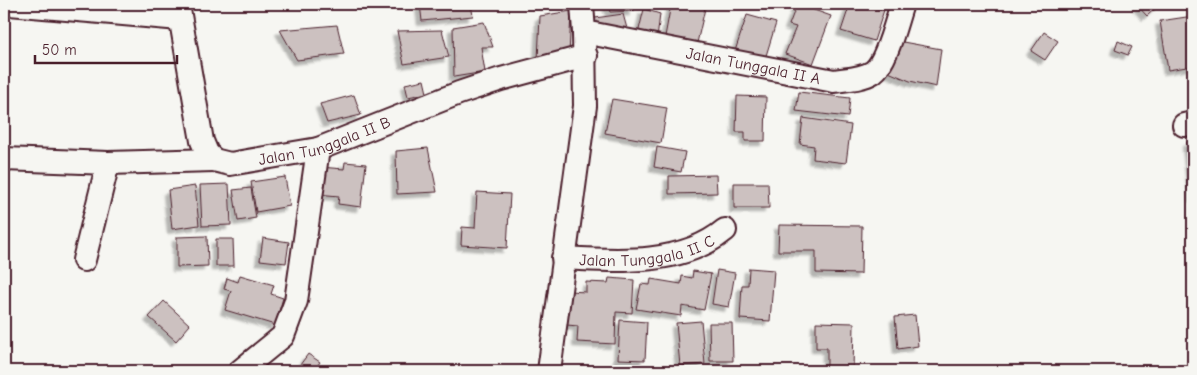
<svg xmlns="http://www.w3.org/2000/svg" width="1197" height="375" font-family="'Comic Neue',sans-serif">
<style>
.building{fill:#ccc1c0;stroke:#4a1f2b;filter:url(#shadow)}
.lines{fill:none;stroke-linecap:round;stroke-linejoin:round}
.minor-casing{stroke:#4a1f2b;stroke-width:26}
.minor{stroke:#f6f6f2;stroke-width:22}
.labels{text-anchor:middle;stroke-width:5;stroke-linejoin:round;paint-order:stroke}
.street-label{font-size:16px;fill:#4a1f2b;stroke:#f6f6f2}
</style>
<defs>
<filter id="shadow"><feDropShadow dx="-4.5" dy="4.5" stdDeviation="1" flood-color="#0004"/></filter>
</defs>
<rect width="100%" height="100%" fill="#f6f6f2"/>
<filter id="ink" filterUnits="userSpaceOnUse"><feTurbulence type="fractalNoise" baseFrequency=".02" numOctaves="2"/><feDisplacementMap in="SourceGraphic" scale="10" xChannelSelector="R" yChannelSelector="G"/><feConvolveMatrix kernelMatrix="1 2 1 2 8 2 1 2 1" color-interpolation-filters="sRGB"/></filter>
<g filter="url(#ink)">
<!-- building -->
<g class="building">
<polygon points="420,4 471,4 473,16 422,21"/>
<polygon points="607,4 632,4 634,11 610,12"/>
<polygon points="671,4 706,4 697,43 664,42"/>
<polygon points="797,4 831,16 813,64 785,54 796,27 789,25"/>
<polygon points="850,4 865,4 884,10 874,41 841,31"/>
<polygon points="1136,4 1160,4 1147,16"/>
<polygon points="644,9 660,14 657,39 637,38"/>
<polygon points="571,11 569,56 538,60 540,16"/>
<polygon points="623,14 629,36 597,31 595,18"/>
<polygon points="747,15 776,23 765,59 735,51"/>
<polygon points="1193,16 1193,66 1168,70 1160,21"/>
<polygon points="484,22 493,47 481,47 485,72 454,77 453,27"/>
<polygon points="337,25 344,54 297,60 280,30"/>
<polygon points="442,30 449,57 404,64 397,31"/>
<polygon points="1044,32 1058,41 1045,60 1031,51"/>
<polygon points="892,40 941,49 936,87 910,81 886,71"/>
<polygon points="1118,41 1132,47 1128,55 1115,50"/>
<polygon points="424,80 427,93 408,97 405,84"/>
<polygon points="799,92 850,98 848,117 796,111"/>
<polygon points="354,95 361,115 327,123 320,104"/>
<polygon points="737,96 766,97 765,141 745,141 745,132 736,132"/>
<polygon points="612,99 667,108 661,143 605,133"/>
<polygon points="803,118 851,125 846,163 813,159 814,146 800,144"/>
<polygon points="1193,141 1193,198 1187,142"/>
<polygon points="657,147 685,152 681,172 654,167"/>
<polygon points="428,148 437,192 397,194 396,151"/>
<polygon points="345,162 366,164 361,207 338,204 339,196 317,194 320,167 344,169"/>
<polygon points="716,175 717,193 669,194 669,176"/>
<polygon points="285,177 290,206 256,212 251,182"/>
<polygon points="734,183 768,183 769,208 734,208"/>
<polygon points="229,184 231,225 202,226 200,185"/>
<polygon points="195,186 199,225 172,229 168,190"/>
<polygon points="251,188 256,218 238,221 233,190"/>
<polygon points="477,192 510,194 507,248 461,245 462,227 475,228"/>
<polygon points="779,225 862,226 861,274 816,273 816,251 778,251"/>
<polygon points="207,236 208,266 177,267 177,237"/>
<polygon points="263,238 289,242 286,263 260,260"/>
<polygon points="216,239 233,239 234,266 216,266"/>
<polygon points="749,268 774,270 770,321 740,319 742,285 748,285"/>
<polygon points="717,270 735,273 729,307 712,304"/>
<polygon points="693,271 711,274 704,310 682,306 681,316 636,309 641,284 650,285 651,279 681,284 682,276 692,278"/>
<polygon points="240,275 274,285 271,294 283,298 275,325 225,310 231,291 224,289 227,278 238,282"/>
<polygon points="609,278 634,280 632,313 616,312 615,344 577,342 578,326 567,325 569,291 586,292 586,282 608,283"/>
<polygon points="164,301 190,325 176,341 149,317"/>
<polygon points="915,315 918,346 898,349 895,317"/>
<polygon points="620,320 647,322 645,360 618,359"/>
<polygon points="701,321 705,364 680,366 676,323"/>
<polygon points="816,322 854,323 853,371 827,371 827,348 816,348"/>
<polygon points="709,323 732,323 733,361 710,361"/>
<polygon points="308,354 320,362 314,371 300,371 297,369"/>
</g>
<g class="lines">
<defs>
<g id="minor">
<polyline points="10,4 180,19"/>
<path id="s1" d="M178,4L202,141L207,153L214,160L230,164L318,149L459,93L501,79L586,56"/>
<polyline points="582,4 584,32"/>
<polyline points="1184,125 1193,123"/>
<polyline points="4,159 108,163 214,160"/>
<path id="s2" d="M563,258C616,261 682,266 725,230"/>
<polyline points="84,260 108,163"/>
<polyline points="240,371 283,336 296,301 318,149"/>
<path id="s3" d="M549,371L585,106L584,32L834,81C846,79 862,79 873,72C887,62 896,21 902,4"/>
</g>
</defs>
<!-- minor casing -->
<use href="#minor" class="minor-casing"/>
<!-- minor -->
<use href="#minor" class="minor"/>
</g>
</g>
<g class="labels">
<!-- street labels -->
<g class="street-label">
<text dy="6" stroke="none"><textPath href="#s3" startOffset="514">Jalan Tunggala II A</textPath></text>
<text dy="6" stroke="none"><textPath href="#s1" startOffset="276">Jalan Tunggala II B</textPath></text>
<text dy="6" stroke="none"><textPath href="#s2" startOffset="85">Jalan Tunggala II C</textPath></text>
</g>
</g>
<!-- margin -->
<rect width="1197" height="375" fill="none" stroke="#f6f6f2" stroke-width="20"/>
<rect x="10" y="10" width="1177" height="355" fill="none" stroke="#4a1f2b" stroke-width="2" filter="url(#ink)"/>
<!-- scale -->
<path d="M35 55v8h142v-8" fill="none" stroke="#4a1f2b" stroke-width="2.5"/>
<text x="42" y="55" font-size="15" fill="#4a1f2b" stroke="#f6f6f2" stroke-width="4" paint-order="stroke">50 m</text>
</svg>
